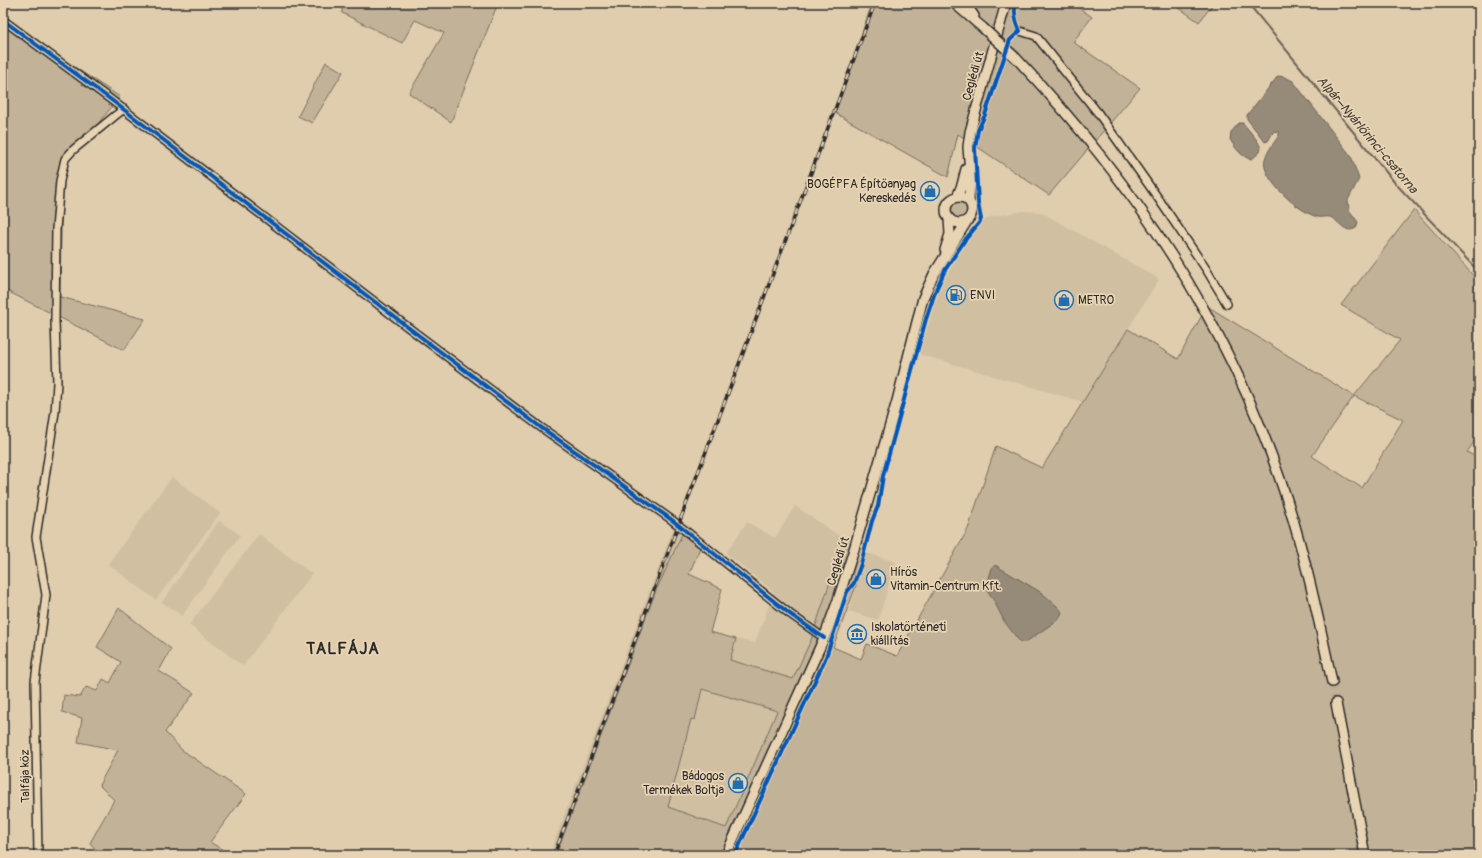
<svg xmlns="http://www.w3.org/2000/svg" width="1482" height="858" font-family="Pangolin,sans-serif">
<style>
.built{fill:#d0bfa1}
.green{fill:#c2b297;stroke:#766e61;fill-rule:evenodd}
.water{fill:#968a78;stroke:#6b6459}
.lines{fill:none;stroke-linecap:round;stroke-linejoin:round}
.stream{stroke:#6b6459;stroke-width:2}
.major-tunnel{stroke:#bcad93;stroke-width:9;stroke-dasharray:9 4.5;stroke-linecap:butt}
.minor-casing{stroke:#2b2b2b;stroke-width:10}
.major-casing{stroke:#2b2b2b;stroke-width:12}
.minor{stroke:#e8d4b2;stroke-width:7}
.major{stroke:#e8d4b2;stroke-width:9}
.rail-casing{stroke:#2b2b2b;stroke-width:3.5}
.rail{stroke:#e8d4b2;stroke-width:2;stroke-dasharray:6;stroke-linecap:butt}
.major-bridge-casing{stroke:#2b2b2b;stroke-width:12;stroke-linecap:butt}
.major-bridge{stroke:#e8d4b2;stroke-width:9}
.cycleway-casing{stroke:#e8d4b2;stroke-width:6}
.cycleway{stroke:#0057b8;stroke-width:4}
.labels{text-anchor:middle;stroke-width:3.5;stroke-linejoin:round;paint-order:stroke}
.street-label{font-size:12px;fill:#2b2b2b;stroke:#e8d4b2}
.poi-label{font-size:12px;fill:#2b2b2b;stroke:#e8d4b2;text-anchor:start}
.water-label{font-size:13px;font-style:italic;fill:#46433e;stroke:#e8d4b2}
.district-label{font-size:16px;font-weight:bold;letter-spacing:1px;fill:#2b2b2b;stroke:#e8d4b2}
</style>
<rect width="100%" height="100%" fill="#e0cdad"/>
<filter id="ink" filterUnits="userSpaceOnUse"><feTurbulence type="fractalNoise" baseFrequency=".025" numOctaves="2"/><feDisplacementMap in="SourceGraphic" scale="8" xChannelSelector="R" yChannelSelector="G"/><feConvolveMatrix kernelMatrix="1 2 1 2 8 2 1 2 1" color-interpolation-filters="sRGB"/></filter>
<g filter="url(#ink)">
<!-- built -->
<g class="built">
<polygon points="1023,211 1041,212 1159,279 1083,402 919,354 941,284 969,239 983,222 990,217"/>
<polygon points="172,477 220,513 156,600 108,564"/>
<polygon points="795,506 844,539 811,640 793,680 730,660 736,639 755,643 774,592 726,553 747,522 775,538"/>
<polygon points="219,521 240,535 182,616 162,602"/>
<polygon points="674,527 682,534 655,593 556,855 549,855"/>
<polygon points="259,534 312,574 243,666 189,625"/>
<polygon points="867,553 896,562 878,620 849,611"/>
<polygon points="702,689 777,711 750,774 726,828 668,807 691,719 695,720"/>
</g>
<!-- green -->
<g class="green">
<polygon points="342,3 498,3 451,122 409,93 444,33 415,20 402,43 342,13"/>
<polygon points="872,3 1072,3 1092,17 1073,42 1140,88 1049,195 958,134 948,177 835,113"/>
<polygon points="1172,3 1214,3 1199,22"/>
<polygon points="3,20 120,97 62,167 60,297 145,319 124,350 3,289"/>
<polygon points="326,62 343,72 312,123 298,116"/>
<circle cx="959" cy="210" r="10"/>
<path d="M1414,210L1479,282V435L1467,452L1478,458L1479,457V855H556L655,593L682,534L700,548L689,574L722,589L710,632L736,639L730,660L793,679L811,640L844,539L866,551L856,586L833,647L861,659L867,644L897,656L968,529L996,446L1042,468L1128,329L1178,359L1207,306L1354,396L1400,340L1341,305ZM1354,396L1403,420L1362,488L1312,456ZM702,689L777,711L750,774L726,828L668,807L691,719L695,720Z"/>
<polygon points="119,608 171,649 159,671 194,693 165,732 182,750 246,794 210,842 231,855 96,855 97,851 90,843 114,800 99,785 118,750 78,742 82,718 62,712 64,695 80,697 86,687 97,691 103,679 110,683 121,662 97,647"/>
</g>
<!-- water -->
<g class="water">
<path d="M1278,76L1285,77L1293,81L1351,156L1359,179L1348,200L1349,210L1358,222L1356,228C1345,235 1340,221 1330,217C1326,216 1322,218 1318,217C1301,214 1259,178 1265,159C1267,151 1275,142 1279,135V132L1274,131L1268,141L1265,142L1247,119V115Z"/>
<path d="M1239,123H1243L1257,140L1261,148L1260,152L1252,159C1243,159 1234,147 1230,139L1231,132Z"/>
<polygon points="995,565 1042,593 1058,607 1062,612 1059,619 1026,642 1020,642 1004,621 994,601 986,588 992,568"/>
</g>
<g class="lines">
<!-- stream -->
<polyline class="stream" points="1248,3 1395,183 1479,272"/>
<!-- major-tunnel -->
<polyline class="major-tunnel" points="1332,682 1336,703"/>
<defs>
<g id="minor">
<polyline points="3,20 110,99 409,328 539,426 672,520 790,614 824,638"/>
<polyline points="1020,31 1036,36 1098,113 1158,198 1206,269 1227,304"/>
<polyline points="38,855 35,682 46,595 36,537 55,412 57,383 55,321 56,229 60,181 65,159 73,150 116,115 124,109"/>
</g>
<g id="major">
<polyline points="954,3 983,28"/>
<polyline points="965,3 974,16"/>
<path d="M1016,58C1134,183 1227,321 1282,485C1304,549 1318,616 1332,682"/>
<circle cx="959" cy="210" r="13"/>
<polyline points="957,197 962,185 966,169"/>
<polyline points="969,201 970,172 968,147 970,132 1006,3"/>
<polyline points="945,250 950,234 949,218"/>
<polyline points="1336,703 1365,855"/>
<polyline points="726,855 824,638 838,600 855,546 897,401 923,298 934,274 967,221"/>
</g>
</defs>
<!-- minor casing -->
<use href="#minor" class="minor-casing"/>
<!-- major casing -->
<use href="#major" class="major-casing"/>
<!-- minor -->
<use href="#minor" class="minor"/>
<!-- major -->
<use href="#major" class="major"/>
<defs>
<polyline id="rail" points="554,855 875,3"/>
</defs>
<!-- rail casing -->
<use href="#rail" class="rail-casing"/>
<!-- rail -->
<use href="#rail" class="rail"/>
<defs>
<polyline id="major-bridge" points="983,28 1016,58"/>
</defs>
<!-- major-bridge casing -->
<use href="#major-bridge" class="major-bridge-casing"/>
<!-- major-bridge -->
<use href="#major-bridge" class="major-bridge"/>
<defs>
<g id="cycleway">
<polyline points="3,20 110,99 409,328 539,426 672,520 790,614 824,638"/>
<path d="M735,855L826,657L847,592L854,583L861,564L872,521L878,506L883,476L926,319L935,292L945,270L965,240L979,223L981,219L978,203L975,148L978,130L985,115L1010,40L1020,31C1016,22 1013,12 1016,3"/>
</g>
</defs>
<!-- cycleway casing -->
<use href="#cycleway" class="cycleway-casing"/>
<!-- cycleway -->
<use href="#cycleway" class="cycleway"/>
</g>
</g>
<!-- icons -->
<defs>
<symbol id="shop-ring" viewBox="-11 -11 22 22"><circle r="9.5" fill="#e8d4b2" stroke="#1f6fb2" stroke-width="1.5"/><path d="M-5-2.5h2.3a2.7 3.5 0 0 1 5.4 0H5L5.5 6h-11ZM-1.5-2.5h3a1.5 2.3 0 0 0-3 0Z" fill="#1f6fb2"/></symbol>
<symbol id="fuel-ring" viewBox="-11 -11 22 22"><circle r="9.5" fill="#e8d4b2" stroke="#1f6fb2" stroke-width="1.5"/><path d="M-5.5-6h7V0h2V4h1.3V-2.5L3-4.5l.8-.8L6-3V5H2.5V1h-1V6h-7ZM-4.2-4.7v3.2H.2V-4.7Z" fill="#1f6fb2"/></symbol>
<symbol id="museum-ring" viewBox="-11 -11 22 22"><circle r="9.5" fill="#e8d4b2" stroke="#1f6fb2" stroke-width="1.5"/><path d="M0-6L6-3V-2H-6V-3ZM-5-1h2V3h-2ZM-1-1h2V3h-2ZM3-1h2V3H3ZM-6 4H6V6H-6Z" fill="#1f6fb2"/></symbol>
</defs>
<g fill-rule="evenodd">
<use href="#shop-ring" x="919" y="180" width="22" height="22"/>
<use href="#fuel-ring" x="945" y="284" width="22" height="22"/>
<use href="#shop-ring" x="1053" y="289" width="22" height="22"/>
<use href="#shop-ring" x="865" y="568" width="22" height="22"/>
<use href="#museum-ring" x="846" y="623" width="22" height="22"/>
<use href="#shop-ring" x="727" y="772" width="22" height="22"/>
</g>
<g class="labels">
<!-- street labels -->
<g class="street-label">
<text transform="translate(973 76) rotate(-74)" y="4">Ceglédi út</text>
<text transform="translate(838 561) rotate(-73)" y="4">Ceglédi út</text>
<text transform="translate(25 776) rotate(-91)" y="4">Talfája köz</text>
</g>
<!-- poi labels -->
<g class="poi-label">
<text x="916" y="188" text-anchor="end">BOGÉPFA Építőanyag<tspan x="916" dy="14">Kereskedés</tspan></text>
<text x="970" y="299">ENVI</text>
<text x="1078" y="304">METRO</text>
<text x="890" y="576">Hírös<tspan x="890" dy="14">Vitamin-Centrum Kft.</tspan></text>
<text x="871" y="631">Iskolatörténeti<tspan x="871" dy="14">kiállítás</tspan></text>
<text x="724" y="780" text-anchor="end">Bádogos<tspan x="724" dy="14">Termékek Boltja</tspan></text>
</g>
<!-- water labels -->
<g class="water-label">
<text transform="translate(1368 134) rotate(50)" y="5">Alpár–Nyárlőrinci-csatorna</text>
</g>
<!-- district labels -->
<g class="district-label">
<text x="343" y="654">TALFÁJA</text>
</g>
</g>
<!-- margin -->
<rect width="1482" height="858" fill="none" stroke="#e8d4b2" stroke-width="16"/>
<rect x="8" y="8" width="1466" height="842" fill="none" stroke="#2b2b2b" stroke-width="1.5" filter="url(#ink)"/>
</svg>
